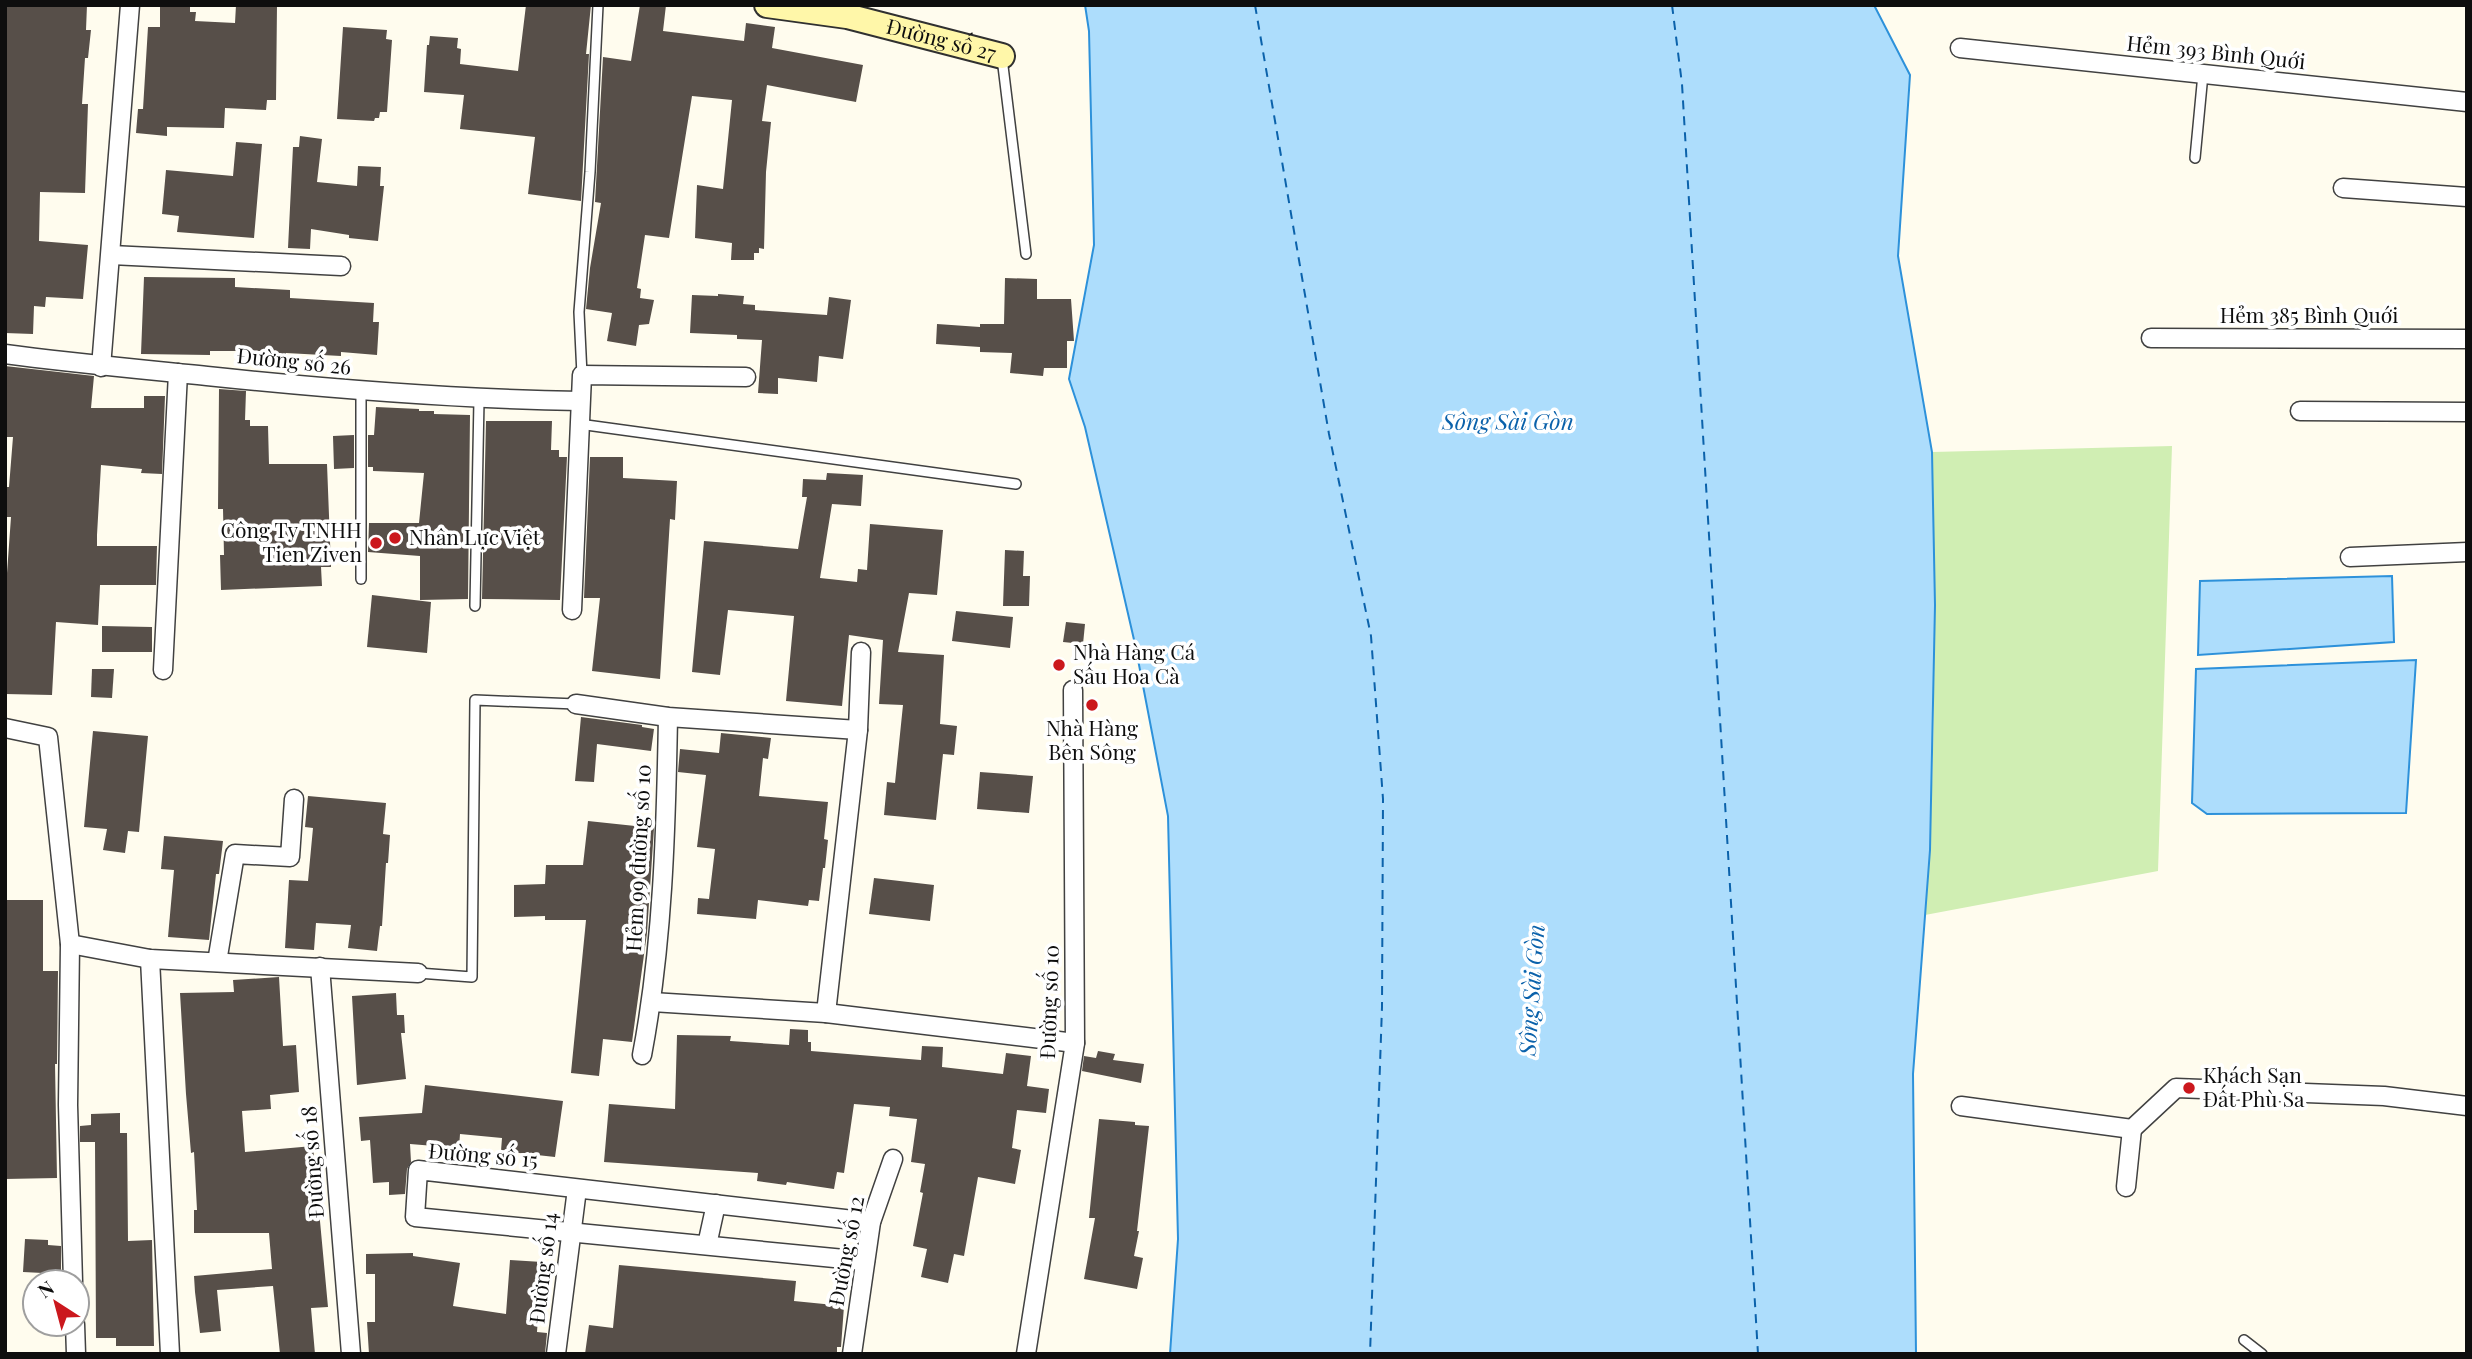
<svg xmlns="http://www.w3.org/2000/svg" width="2472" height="1359" font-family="'Playfair Display',serif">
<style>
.green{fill:#d0eeb3}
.water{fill:#adddfc;stroke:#2d91da;stroke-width:2}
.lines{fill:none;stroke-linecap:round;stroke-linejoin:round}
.ferry{stroke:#0b62ab;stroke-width:2;stroke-dasharray:9 7;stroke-linecap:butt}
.building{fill:#574f49}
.lane-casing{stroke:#414141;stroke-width:12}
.street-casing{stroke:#414141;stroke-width:21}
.secondary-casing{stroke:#303030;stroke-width:28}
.lane{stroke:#fff;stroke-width:9}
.street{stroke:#fff;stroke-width:18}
.secondary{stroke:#fff7a9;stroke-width:24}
.poi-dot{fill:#cb181d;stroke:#fff;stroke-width:2.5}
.labels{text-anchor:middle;stroke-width:7;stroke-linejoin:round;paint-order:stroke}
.street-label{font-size:21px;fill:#0e0e0e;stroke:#fff}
.poi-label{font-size:21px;fill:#0e0e0e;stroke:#fff;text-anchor:start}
.water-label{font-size:23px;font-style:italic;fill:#0b62ab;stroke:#fff}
</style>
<rect width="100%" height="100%" fill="#fffcee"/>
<!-- green -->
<path class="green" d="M2172,446L2158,871L1925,915C1937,762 1935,606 1932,452Z"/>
<!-- water -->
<g class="water">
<polygon points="1085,5 1874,5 1910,75 1898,256 1932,452 1935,605 1930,850 1913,1074 1916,1354 1170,1354 1178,1239 1168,816 1135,644 1085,427 1069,379 1094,245 1089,31"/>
<polygon points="2392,576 2394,642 2198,655 2200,581"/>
<polygon points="2416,660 2406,813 2207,814 2192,803 2196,669"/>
</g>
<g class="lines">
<!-- ferry -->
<g class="ferry">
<polyline points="1255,5 1329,434 1371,636 1383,799 1382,1007 1370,1354"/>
<polyline points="1672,5 1682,84 1758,1354"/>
</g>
</g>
<!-- building -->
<g class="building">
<polygon points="5,5 87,5 86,30 91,30 88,58 85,58 82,104 88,104 85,193 40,192 39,241 88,245 83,299 46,297 45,307 34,306 33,334 5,333"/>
<polygon points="160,5 190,5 190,12 196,12 195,21 235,23 236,5 277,5 276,100 267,100 266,110 225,108 224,128 167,127 167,136 136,133 138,109 143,109 148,27 160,27"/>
<polygon points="526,5 591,5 586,54 589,54 581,201 528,194 535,137 460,129 464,95 424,92 427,45 429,45 430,36 458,38 457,48 461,49 460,64 518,71"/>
<polygon points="640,5 666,5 663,31 744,41 746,23 775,27 772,48 863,65 856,102 767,85 762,121 771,122 766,172 764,249 759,248 759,253 754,253 754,260 731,260 732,243 695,238 697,185 723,189 732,100 692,96 669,238 645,235 637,288 641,289 640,298 654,300 649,324 639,325 636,346 607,341 612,313 586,309 590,268 601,203 595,202 603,57 631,61"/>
<polygon points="343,27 387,30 386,39 392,40 387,112 380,112 379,118 375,118 374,121 337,119"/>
<polygon points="300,136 322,139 317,182 357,186 358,166 381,167 380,186 384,186 378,241 349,238 349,235 311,229 310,249 288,248 293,147 299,147"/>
<polygon points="236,142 262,144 254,238 177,232 179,216 162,214 166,170 233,176"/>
<polygon points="144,277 235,278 235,287 290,290 290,298 374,303 373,322 379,322 377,355 341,352 341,356 286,353 285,367 255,365 256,351 210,351 210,355 141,354"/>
<polygon points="1005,278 1037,279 1037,299 1071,299 1074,341 1067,341 1067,368 1044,368 1043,376 1010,373 1012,353 980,352 980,347 936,344 937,324 980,327 980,324 1004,324"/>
<polygon points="718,294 744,296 743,304 755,305 755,310 827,315 829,297 851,300 843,359 819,356 817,382 778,378 778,394 758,393 762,340 737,339 737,335 690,333 692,295 718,296"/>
<polygon points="5,366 94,376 91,408 144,408 144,396 165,396 162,474 141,473 142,469 101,465 97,535 97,546 157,546 156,585 100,585 98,625 56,622 52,695 5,694 5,601 11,517 5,517 5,487 9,487 13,437 5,437"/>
<polygon points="219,389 246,391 245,420 250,420 250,426 268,426 269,464 327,464 331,567 321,567 322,586 221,590 220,555 224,555 223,509 218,509"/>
<polygon points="376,407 419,409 419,411 434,411 434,414 470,415 468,599 420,600 420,556 368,552 369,523 419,523 424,473 373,471 373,467 368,467 368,435 374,435"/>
<polygon points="486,421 552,421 551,450 559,450 559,457 567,457 560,600 482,599"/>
<polygon points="354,435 354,468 334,469 333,436"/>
<polygon points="590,457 623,457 623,478 677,481 675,520 670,519 660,679 592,671 600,598 584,598"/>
<polygon points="827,473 863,475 861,506 832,504 820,578 857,582 858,569 867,570 870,524 943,530 937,595 909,593 898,652 944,655 940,724 957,726 954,755 943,754 936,820 884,815 887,782 895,783 903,705 879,704 883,640 849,635 842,706 786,701 794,616 728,610 720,675 692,672 704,541 798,549 807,497 802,497 803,479 826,480"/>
<polygon points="1005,550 1024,551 1023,576 1030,576 1029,606 1003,606"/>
<polygon points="372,595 431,602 427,653 367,647"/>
<polygon points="956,611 1013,617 1010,648 952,641"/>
<polygon points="1066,622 1085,624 1083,644 1063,642"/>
<polygon points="102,626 152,627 152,652 102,652"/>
<polygon points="92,669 114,669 112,698 91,697"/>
<polygon points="581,717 642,725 642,727 654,729 651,751 597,744 594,782 575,781"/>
<polygon points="93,731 148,736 139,832 128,831 125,853 103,850 107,829 84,827"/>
<polygon points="721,733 771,738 768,759 763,758 759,796 828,802 824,839 828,840 825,868 823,868 819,901 809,900 808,906 758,900 756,919 697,914 698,898 709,899 715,849 697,847 706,775 678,772 680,749 719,753"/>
<polygon points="980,772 1033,776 1029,813 977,809"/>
<polygon points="308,796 386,803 383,834 390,835 388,863 386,863 382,926 380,926 377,951 348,948 351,925 316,923 314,950 285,948 289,880 308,881 313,828 305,827"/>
<polygon points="588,821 654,828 647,933 632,1042 603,1039 599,1076 571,1073 586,920 545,920 545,916 514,917 514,885 545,884 546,865 583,865"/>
<polygon points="164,836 223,841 219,874 216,874 209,940 168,937 174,870 161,869"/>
<polygon points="874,878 934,885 930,921 869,914"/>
<polygon points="5,900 43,900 43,971 58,971 57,1064 55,1064 57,1178 5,1179"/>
<polygon points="279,977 283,1046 296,1045 299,1092 270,1095 271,1109 242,1111 245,1152 313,1146 328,1307 311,1308 315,1354 280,1354 273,1286 217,1290 221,1331 200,1333 195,1292 194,1276 272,1269 269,1233 194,1233 194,1210 197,1210 194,1152 191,1153 186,1094 180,993 234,992 233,980"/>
<polygon points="396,993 397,1015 404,1015 405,1033 401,1033 406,1079 357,1085 352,996"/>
<polygon points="790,1029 808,1030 808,1042 811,1042 811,1051 921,1060 922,1046 943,1047 942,1067 1003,1074 1006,1053 1031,1056 1027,1086 1049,1089 1046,1113 1017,1110 1012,1148 1021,1150 1015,1184 978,1177 964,1256 954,1254 948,1283 921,1277 927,1249 913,1246 923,1193 920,1192 925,1164 911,1162 917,1119 889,1116 890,1107 854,1104 844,1173 837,1172 834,1189 787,1182 786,1185 757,1181 758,1173 604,1162 609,1104 675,1109 677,1035 731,1036 730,1041 789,1045"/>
<polygon points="1098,1051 1115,1054 1113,1060 1144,1064 1141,1083 1082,1071 1084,1056 1096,1058"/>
<polygon points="425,1085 563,1101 555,1157 501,1151 502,1138 460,1134 459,1148 410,1144 411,1162 407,1169 405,1194 389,1195 389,1182 373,1183 370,1140 361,1141 359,1117 422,1113"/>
<polygon points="120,1113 120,1133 127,1133 128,1241 152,1240 154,1346 116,1346 116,1338 96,1338 95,1142 80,1142 80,1126 91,1125 91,1114"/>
<polygon points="1099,1119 1135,1122 1135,1125 1149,1126 1137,1231 1139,1231 1134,1256 1143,1258 1137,1289 1084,1279 1095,1218 1089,1218"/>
<polygon points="25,1239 48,1240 48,1245 61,1246 61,1282 42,1282 43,1273 23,1272"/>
<polygon points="413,1253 413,1256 460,1263 453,1306 506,1314 510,1260 542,1262 537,1332 547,1333 545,1354 369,1354 367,1322 375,1322 375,1274 366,1274 366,1254"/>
<polygon points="619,1265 796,1281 794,1301 844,1306 841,1347 837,1347 837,1354 585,1354 589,1325 613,1328"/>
</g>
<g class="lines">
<defs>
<g id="lane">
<polyline points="1002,58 1026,254"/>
<polyline points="2195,158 2203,74"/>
<polyline points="582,375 579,312 590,172 598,5"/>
<polyline points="579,424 1016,484"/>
<polyline points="361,579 361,392"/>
<polyline points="475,606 479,400"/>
<polyline points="418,973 472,977 475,700 576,704"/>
<polyline points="2244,1340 2262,1354"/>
</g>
<g id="street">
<polyline points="1960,48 2467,102"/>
<polyline points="2343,188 2467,197"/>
<polyline points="111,255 341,266"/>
<polyline points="2151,338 2467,339"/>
<path d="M5,354C72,363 139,369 207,376C331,389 455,399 580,401"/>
<polyline points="101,367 130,5"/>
<polyline points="2300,411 2467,412"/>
<polyline points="2350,557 2467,552"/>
<polyline points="572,610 582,375 746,377"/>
<polyline points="163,670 178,373"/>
<polyline points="576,704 668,717 858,730"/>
<polyline points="5,728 48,737 70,944 68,1105 73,1282"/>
<polyline points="70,944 150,959 418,973"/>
<polyline points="150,959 170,1354"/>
<polyline points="217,962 235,854 290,857 294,799"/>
<polyline points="320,967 351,1354"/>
<polyline points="652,1002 826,1013 1075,1043"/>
<polyline points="826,1013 858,730 861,652"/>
<path d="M642,1055C663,944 666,830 668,717"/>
<polyline points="1961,1106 2132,1129 2176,1088 2384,1096 2467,1106"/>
<polyline points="2126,1187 2132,1129"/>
<polyline points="707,1245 716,1204"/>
<polyline points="865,1261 415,1217 418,1170 871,1222"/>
<polyline points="75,1324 76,1354"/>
<polyline points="556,1354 577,1189"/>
<polyline points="852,1354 871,1222 893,1159"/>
<polyline points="1026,1354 1075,1043 1073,690"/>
</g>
<g id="secondary">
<path id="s1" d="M767,5L847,16L1002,56"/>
</g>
</defs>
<!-- lane casing -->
<use href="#lane" class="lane-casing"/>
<!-- street casing -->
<use href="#street" class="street-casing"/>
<!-- secondary casing -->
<use href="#secondary" class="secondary-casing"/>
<!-- lane -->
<use href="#lane" class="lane"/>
<!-- street -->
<use href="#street" class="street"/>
<!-- secondary -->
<use href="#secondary" class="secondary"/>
</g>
<!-- markers -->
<g class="poi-dot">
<circle cx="395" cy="538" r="7"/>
<circle cx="376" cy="543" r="7"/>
<circle cx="1059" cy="665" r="7"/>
<circle cx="1092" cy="705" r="7"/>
<circle cx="2189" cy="1088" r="7"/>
</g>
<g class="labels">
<!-- street labels -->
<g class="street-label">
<text dy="7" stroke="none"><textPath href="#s1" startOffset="178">Đường số 27</textPath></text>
<text transform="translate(2216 53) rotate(6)" y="7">Hẻm 393 Bình Quới</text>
<text x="2309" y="323">Hẻm 385 Bình Quới</text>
<text transform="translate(294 362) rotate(6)" y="7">Đường số 26</text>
<text transform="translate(639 858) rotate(-87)" y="7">Hẻm 99 đường số 10</text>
<text transform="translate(1050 1002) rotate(-88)" y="7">Đường số 10</text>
<text transform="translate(483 1156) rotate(5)" y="7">Đường số 15</text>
<text transform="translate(313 1162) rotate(-94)" y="7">Đường số 18</text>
<text transform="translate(847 1251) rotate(-79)" y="7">Đường số 12</text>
<text transform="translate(544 1268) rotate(-83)" y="7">Đường số 14</text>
</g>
<!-- poi labels -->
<g class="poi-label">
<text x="362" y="538" text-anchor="end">Công Ty TNHH<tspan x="362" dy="24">Tien Ziven</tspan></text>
<text x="409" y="545">Nhân Lực Việt</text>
<text x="1073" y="660">Nhà Hàng Cá<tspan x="1073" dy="24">Sấu Hoa Cà</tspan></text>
<text x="1092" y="736" text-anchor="middle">Nhà Hàng<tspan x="1092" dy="24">Bên Sông</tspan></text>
<text x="2203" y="1083">Khách Sạn<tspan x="2203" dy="24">Đất Phù Sa</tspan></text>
</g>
<!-- water labels -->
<g class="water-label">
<text x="1508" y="430">Sông Sài Gòn</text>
<text transform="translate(1532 990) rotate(-86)" y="8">Sông Sài Gòn</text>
</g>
</g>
<!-- border -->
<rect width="2472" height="1359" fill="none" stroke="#0e0e0e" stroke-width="14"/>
<!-- north arrow -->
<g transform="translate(56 1303) rotate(324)"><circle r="33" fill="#ffffff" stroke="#9f9f9f" stroke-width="2"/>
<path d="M0-5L12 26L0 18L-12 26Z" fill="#cb181d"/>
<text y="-10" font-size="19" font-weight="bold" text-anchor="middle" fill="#0e0e0e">N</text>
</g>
</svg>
